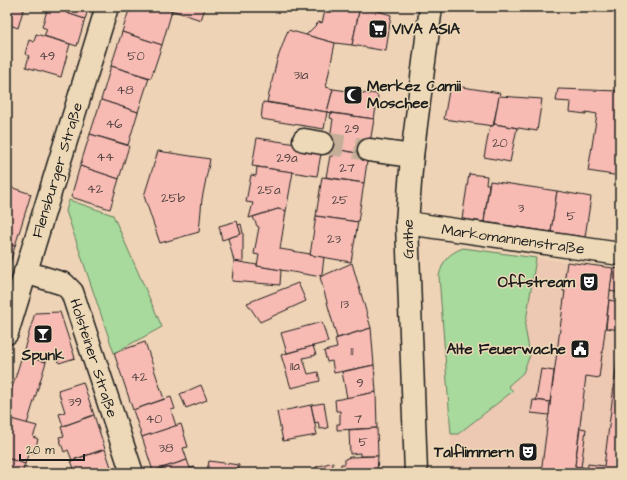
<svg xmlns="http://www.w3.org/2000/svg" width="627" height="480" font-family="'Architects Daughter',sans-serif">
<style>
.built{fill:#edc8b2}
.green{fill:#a7da9c;stroke:#627b5c}
.building{fill:#f7bbb3;stroke:#1c1c1c}
.lines{fill:none;stroke-linecap:round;stroke-linejoin:round}
.minor-tunnel{stroke:#c5ae97;stroke-width:22;stroke-dasharray:22 11;stroke-linecap:butt}
.minor-casing{stroke:#1c1c1c;stroke-width:25}
.major-casing{stroke:#1c1c1c;stroke-width:25}
.minor{stroke:#edd9b7;stroke-width:22}
.major{stroke:#edd9b7;stroke-width:22}
.labels{text-anchor:middle;stroke-width:3;stroke-linejoin:round;paint-order:stroke}
.number-label{font-size:13px;fill:#534442}
.poi-label{font-size:15px;font-weight:bold;fill:#1c1c1c;stroke:#edd9b7;text-anchor:end}
.street-label{font-size:15px;fill:#1c1c1c;stroke:#edd9b7}
</style>
<rect width="100%" height="100%" fill="#efd3b6"/>
<filter id="ink" filterUnits="userSpaceOnUse"><feTurbulence type="fractalNoise" baseFrequency=".025" numOctaves="2"/><feDisplacementMap in="SourceGraphic" scale="8" xChannelSelector="R" yChannelSelector="G"/><feConvolveMatrix kernelMatrix="1 2 1 2 8 2 1 2 1" color-interpolation-filters="sRGB"/></filter>
<g filter="url(#ink)">
<!-- built -->
<polygon class="built" points="536,258 620,270 620,473 451,473 451,434 458,434 513,391 508,386 523,373 530,355 525,327"/>
<!-- green -->
<g class="green">
<polygon points="69,200 113,215 162,327 114,353 66,211"/>
<path d="M463,248L536,258L525,327L530,355L523,373L508,386L513,391L458,434H451L439,276C443,260 448,254 463,248Z"/>
</g>
<!-- building -->
<g class="building">
<polygon points="7,7 24,7 18,28 7,24"/>
<polygon points="48,7 57,7 67,13 85,19 77,46 44,36 47,29 42,27"/>
<polygon points="57,7 89,7 85,19 67,13"/>
<polygon points="130,7 160,7 172,11 162,45 122,32"/>
<polygon points="162,7 202,7 205,8 201,20"/>
<polygon points="326,7 360,7 352,45 335,43 306,35 319,22 322,23"/>
<polygon points="360,7 365,7 391,15 386,51 352,45"/>
<polygon points="288,30 335,43 326,87 333,89 327,112 267,102 277,60"/>
<polygon points="122,32 162,45 151,78 111,66"/>
<polygon points="36,34 70,44 61,77 26,67 29,56 25,54 29,40 34,42"/>
<polygon points="111,66 149,78 138,112 101,100"/>
<polygon points="450,85 500,93 493,126 444,119"/>
<polygon points="333,89 370,94 370,92 373,94 377,93 376,95 378,96 374,119 327,112"/>
<polygon points="558,89 620,91 620,176 588,171 597,114 586,112 586,114 570,112 571,102 556,101"/>
<polygon points="499,96 542,99 537,131 494,124"/>
<polygon points="101,100 138,112 128,145 90,134"/>
<polygon points="263,102 327,112 324,129 261,119"/>
<polygon points="331,113 374,119 368,155 322,147 330,138 333,119 330,118"/>
<polygon points="494,124 517,128 510,162 484,157 490,126 493,126"/>
<polygon points="90,134 129,146 119,179 80,166"/>
<polygon points="257,138 322,148 317,176 252,166"/>
<polygon points="334,149 368,155 364,183 326,177 330,156 334,156"/>
<polygon points="158,151 210,159 202,199 199,232 160,243 144,196"/>
<polygon points="80,166 119,179 110,209 71,197"/>
<polygon points="257,167 293,172 286,211 278,209 249,218 253,203 246,202 251,175 256,176"/>
<polygon points="469,174 487,176 486,184 489,184 484,222 462,219"/>
<polygon points="322,177 364,183 358,222 316,216"/>
<polygon points="490,181 557,191 551,232 484,222"/>
<polygon points="7,186 31,194 15,246 7,243"/>
<polygon points="557,191 591,197 585,237 551,232"/>
<polygon points="278,209 286,211 280,249 310,254 310,255 324,257 322,274 316,276 257,266 259,255 254,254 259,227 257,226 253,217"/>
<polygon points="316,216 358,222 351,262 310,255"/>
<polygon points="237,221 241,234 222,240 219,226"/>
<polygon points="241,224 243,233 243,263 234,261 228,238 241,234 238,225"/>
<polygon points="7,243 15,246 7,273"/>
<polygon points="234,261 257,265 257,266 281,270 280,285 232,281"/>
<polygon points="567,262 613,268 599,378 586,376 575,466 588,468 587,473 541,473 565,291 563,291"/>
<polygon points="352,263 371,328 337,338 320,277"/>
<polygon points="613,268 620,269 620,293 610,291"/>
<polygon points="298,283 306,301 260,322 247,303"/>
<polygon points="609,300 620,302 620,330 606,328"/>
<polygon points="60,312 75,358 59,363 56,353 47,356 46,362 22,356 35,313"/>
<polygon points="322,322 328,342 287,353 281,333"/>
<polygon points="371,328 374,365 334,373 332,361 327,362 324,351 337,348 335,339"/>
<polygon points="620,338 620,473 587,473 588,464 604,466"/>
<polygon points="145,342 164,399 133,410 114,353"/>
<polygon points="313,346 316,355 303,358 308,374 318,372 320,381 291,388 281,355"/>
<polygon points="22,356 46,362 27,424 7,418 7,404"/>
<polygon points="374,365 376,392 347,398 342,372"/>
<polygon points="541,369 554,371 550,402 536,400"/>
<polygon points="83,382 94,415 63,426 59,414 65,412 58,390"/>
<polygon points="201,385 207,400 186,408 180,394"/>
<polygon points="376,392 377,428 337,430 337,424 340,424 340,411 336,411 335,400"/>
<polygon points="171,397 175,409 171,410 176,426 142,437 133,410"/>
<polygon points="533,400 550,402 549,415 531,413"/>
<polygon points="324,403 328,428 320,429 318,422 315,423 311,405"/>
<polygon points="311,405 317,435 283,441 277,412"/>
<polygon points="94,415 105,449 72,460 68,450 64,452 59,437 64,436 61,427"/>
<polygon points="7,418 37,426 33,437 38,439 34,453 29,452 25,464 7,458"/>
<polygon points="181,424 188,447 183,448 187,460 153,471 142,437"/>
<polygon points="377,428 378,456 360,456 360,453 350,454 349,430"/>
<polygon points="580,428 586,429 581,467 575,466"/>
<polygon points="105,449 113,473 70,473 69,470 74,468 71,461"/>
<polygon points="378,456 377,473 340,473 341,464 345,464 345,459 350,457"/>
<polygon points="7,458 25,464 22,473 7,473"/>
<polygon points="187,460 190,468 195,467 197,473 154,473 153,471"/>
<polygon points="209,461 239,465 238,473 219,473 207,471"/>
<polygon points="333,462 332,473 316,473 316,467"/>
</g>
<g class="lines">
<!-- minor-tunnel -->
<polyline class="minor-tunnel" points="322,143 369,150"/>
<defs>
<g id="minor">
<polyline points="304,140 322,143"/>
<polyline points="369,150 412,156"/>
<polyline points="407,223 620,254"/>
<polyline points="25,272 64,284 72,292 132,473"/>
<polyline points="7,333 107,7"/>
</g>
<polyline id="major" points="416,473 407,223 412,156 431,7"/>
</defs>
<!-- minor casing -->
<use href="#minor" class="minor-casing"/>
<!-- major casing -->
<use href="#major" class="major-casing"/>
<!-- minor -->
<use href="#minor" class="minor"/>
<!-- major -->
<use href="#major" class="major"/>
</g>
</g>
<!-- icons -->
<defs>
<symbol id="supermarket-square" viewBox="-11 -11 22 22"><rect x="-9" y="-9" width="18" height="18" rx="4" fill="#1c1c1c" stroke="#edd9b7"/><path d="M-6-5.5h2.5l.6 2H6L4.5 2H-2.5L-4.4-4H-6ZM-1.5 3.2a1.3 1.3 0 1 0 .1 0ZM3 3.2a1.3 1.3 0 1 0 .1 0Z" fill="#fff"/></symbol>
<symbol id="mosque-square" viewBox="-11 -11 22 22"><rect x="-9" y="-9" width="18" height="18" rx="4" fill="#1c1c1c" stroke="#edd9b7"/><path d="M3.5-4.9A6 6 0 1 0 3.5 4.9A5 5 0 1 1 3.5-4.9Z" fill="#fff"/></symbol>
<symbol id="theatre-square" viewBox="-11 -11 22 22"><rect x="-9" y="-9" width="18" height="18" rx="4" fill="#1c1c1c" stroke="#edd9b7"/><path d="M-5-5.5Q0-4 5-5.5V0Q5 5 0 6Q-5 5-5 0ZM-3.3-2.5H-1v1.5H-3.3ZM1-2.5H3.3v1.5H1ZM-2.8 1Q0 5.5 2.8 1Z" fill="#fff"/></symbol>
<symbol id="bar-square" viewBox="-11 -11 22 22"><rect x="-9" y="-9" width="18" height="18" rx="4" fill="#1c1c1c" stroke="#edd9b7"/><path d="M-6-5H6L.8 .8V4.5H3.5V6h-7V4.5H-.8V.8Z" fill="#fff"/></symbol>
<symbol id="civic-square" viewBox="-11 -11 22 22"><rect x="-9" y="-9" width="18" height="18" rx="4" fill="#1c1c1c" stroke="#edd9b7"/><path d="M-.6-6.5H3V-4.5H.6V-3L4-1V1h2V6H-6V1h2V-1L-.6-3ZM-1.2 2.5V6h2.4V2.5Z" fill="#fff"/></symbol>
</defs>
<g fill-rule="evenodd">
<use href="#supermarket-square" x="367" y="18" width="22" height="22"/>
<use href="#mosque-square" x="342" y="84" width="22" height="22"/>
<use href="#theatre-square" x="578" y="271" width="22" height="22"/>
<use href="#bar-square" x="32" y="323" width="22" height="22"/>
<use href="#civic-square" x="569" y="338" width="22" height="22"/>
<use href="#theatre-square" x="517" y="441" width="22" height="22"/>
</g>
<g class="labels">
<!-- number labels -->
<g class="number-label">
<text x="47" y="60">49</text>
<text x="136" y="60">50</text>
<text x="301" y="79">31a</text>
<text x="125" y="94">48</text>
<text x="114" y="128">46</text>
<text x="352" y="133">29</text>
<text x="500" y="147">20</text>
<text x="105" y="161">44</text>
<text x="287" y="162">29a</text>
<text x="347" y="172">27</text>
<text x="95" y="193">42</text>
<text x="269" y="194">25a</text>
<text x="173" y="202">25b</text>
<text x="340" y="204">25</text>
<text x="521" y="212">3</text>
<text x="571" y="220">5</text>
<text x="334" y="243">23</text>
<text x="345" y="308">13</text>
<text x="352" y="355">11</text>
<text x="295" y="370">11a</text>
<text x="139" y="381">42</text>
<text x="360" y="387">9</text>
<text x="75" y="406">39</text>
<text x="154" y="423">40</text>
<text x="358" y="423">7</text>
<text x="363" y="446">5</text>
<text x="166" y="452">38</text>
</g>
<!-- poi labels -->
<g class="poi-label">
<text x="392" y="34" text-anchor="start">VIVA ASIA</text>
<text x="367" y="91" text-anchor="start">Merkez Camii<tspan x="367" dy="17">Moschee</tspan></text>
<text x="575" y="287">Offstream</text>
<text x="566" y="354">Alte Feuerwache</text>
<text x="43" y="360" text-anchor="middle">Spunk</text>
<text x="514" y="457">Talflimmern</text>
</g>
<!-- street labels -->
<g class="street-label">
<text transform="translate(57 170) rotate(-73)" y="5">Flensburger Straße</text>
<text transform="translate(408 239) rotate(-91)" y="5">Gathe</text>
<text transform="translate(513 239) rotate(8)" y="5">Markomannenstraße</text>
<text transform="translate(94 358) rotate(72)" y="5">Holsteiner Straße</text>
</g>
</g>
<!-- margin -->
<rect width="627" height="480" fill="none" stroke="#edd9b7" stroke-width="24"/>
<rect x="12" y="12" width="603" height="456" fill="none" stroke="#1c1c1c" stroke-width="1.5" filter="url(#ink)"/>
<!-- scale -->
<path d="M20 454v6h64v-6" fill="none" stroke="#1c1c1c" stroke-width="2"/>
<text x="26" y="454" font-size="12" fill="#1c1c1c" stroke="#edd9b7" stroke-width="3" paint-order="stroke">20 m</text>
</svg>
